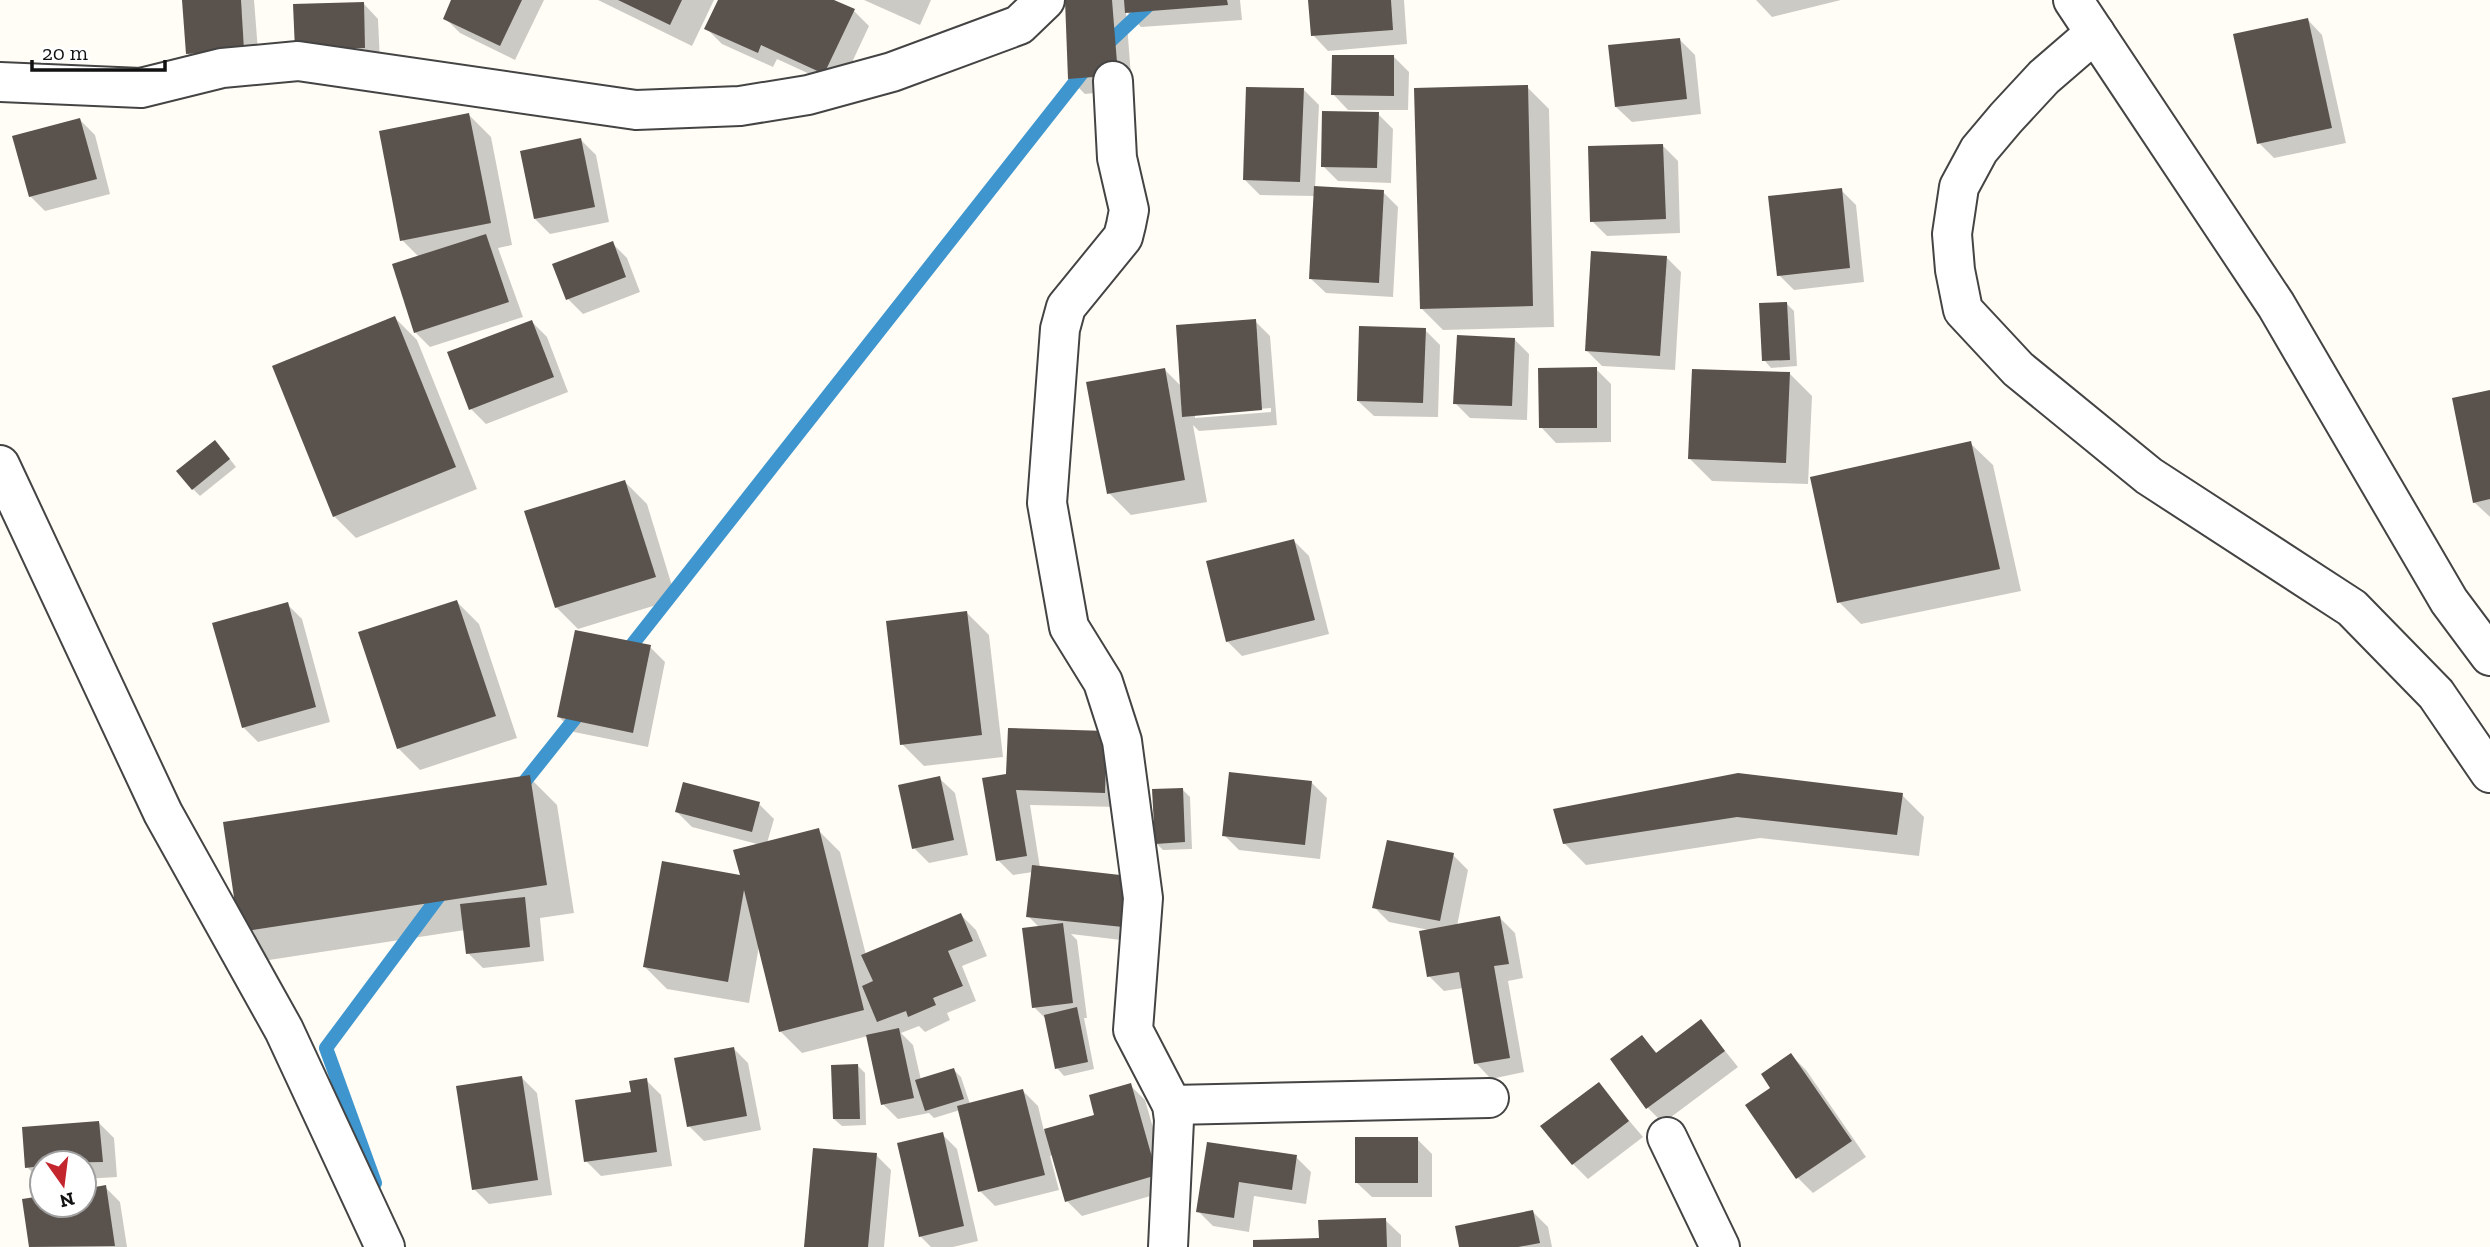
<svg xmlns="http://www.w3.org/2000/svg" width="2490" height="1247" font-family="'Zilla Slab',serif">
<style>
.shadow{fill:#0003;fill-rule:evenodd}
.lines{fill:none;stroke-linecap:round;stroke-linejoin:round}
.stream{stroke:#3f96cf;stroke-width:14}
.building{fill:#5a524d}
.minor-casing{stroke:#444;stroke-width:42}
.minor{stroke:#fff;stroke-width:38}
</style>
<rect width="100%" height="100%" fill="#fffdf5"/>
<!-- shadow -->
<g class="shadow">
<polygon points="184,0 254,0 259,64 203,69 188,54"/>
<polygon points="453,0 544,0 515,60 460,33 445,18"/>
<polygon points="598,0 714,0 692,46"/>
<polygon points="720,0 830,0 854,11 869,26 840,88 777,59 773,67 722,44 707,29"/>
<polygon points="864,0 931,0 920,25"/>
<polygon points="1071,0 1240,0 1242,20 1141,27 1126,11 1132,89 1085,94 1070,79"/>
<polygon points="1310,0 1404,0 1407,44 1328,51 1313,35"/>
<polygon points="1756,0 1841,0 1772,17"/>
<polygon points="363,3 378,19 380,62 311,64"/>
<polygon points="2307,19 2322,35 2346,143 2274,158 2259,143"/>
<polygon points="1680,40 1695,55 1701,114 1632,122 1616,107"/>
<polygon points="1394,57 1409,72 1408,110 1348,110 1333,94"/>
<polygon points="1527,87 1549,109 1554,327 1443,330 1421,308"/>
<polygon points="1304,90 1319,105 1315,188 1383,192 1398,207 1393,297 1326,293 1310,278 1316,196 1260,195 1245,180"/>
<polygon points="1378,114 1393,129 1391,183 1338,181 1323,166"/>
<polygon points="469,115 491,137 512,245 498,248 523,317 430,347 415,332 419,257 402,240"/>
<polygon points="80,120 95,135 110,194 45,211 30,196"/>
<polygon points="581,140 596,155 609,222 550,234 535,219"/>
<polygon points="1663,146 1678,161 1680,233 1607,236 1592,221"/>
<polygon points="1841,190 1856,205 1864,282 1794,290 1779,275"/>
<polygon points="612,243 627,258 640,292 583,314 568,299 554,265"/>
<polygon points="1666,257 1681,272 1675,370 1602,366 1587,351"/>
<polygon points="1786,303 1794,311 1797,366 1771,368 1764,360"/>
<polygon points="395,318 417,340 477,489 356,538 334,516"/>
<path d="M1255,321L1270,336L1277,425L1199,431L1193,425L1207,502L1131,515L1109,493L1165,370L1182,387ZM1271,408V412L1195,418V414Z"/>
<polygon points="532,322 547,337 568,392 486,424 471,409"/>
<polygon points="1425,330 1440,345 1438,417 1374,416 1358,401"/>
<polygon points="1514,339 1529,354 1527,420 1470,418 1455,403"/>
<polygon points="1596,369 1611,384 1611,442 1556,443 1541,427"/>
<polygon points="1790,374 1812,396 1808,484 1712,481 1690,459"/>
<polygon points="2490,392 2490,517 2474,502"/>
<polygon points="1970,443 1993,465 2021,591 1861,624 1839,602"/>
<polygon points="222,449 236,467 200,496 193,489"/>
<polygon points="625,482 647,504 676,599 578,629 556,607"/>
<polygon points="1294,541 1309,556 1329,634 1242,656 1227,641"/>
<polygon points="457,602 479,624 517,738 420,770 398,748"/>
<polygon points="287,604 302,619 330,722 258,742 243,727"/>
<polygon points="967,613 989,635 1003,757 924,766 902,744"/>
<polygon points="650,647 665,662 648,747 574,732 559,717"/>
<polygon points="1106,732 1119,807 1030,805 1040,868 1128,877 1138,942 1071,934 1077,940 1087,1018 1084,1018 1094,1069 1064,1076 1057,1068 1047,1020 1034,1007 1040,928 1028,916 1033,872 1013,875 998,860 1008,776"/>
<polygon points="529,777 557,805 574,913 540,918 544,961 483,968 468,953 465,930 269,960 241,932"/>
<polygon points="939,778 955,793 968,855 929,863 914,848"/>
<polygon points="1312,783 1327,798 1320,859 1239,850 1224,835"/>
<polygon points="1182,789 1190,797 1192,849 1163,850 1156,843"/>
<polygon points="1902,795 1924,817 1919,856 1760,838 1586,865 1564,843 1555,810"/>
<polygon points="759,804 774,819 767,843 818,830 840,852 866,955 961,915 976,930 987,956 962,966 976,1001 947,1013 950,1020 925,1032 919,1026 901,1033 913,1045 921,1080 954,1070 961,1077 970,1104 1023,1091 1038,1106 1044,1131 1097,1116 1130,1085 1145,1100 1171,1190 1082,1216 1067,1201 1053,1155 1050,1156 1059,1190 995,1206 980,1191 960,1110 934,1118 929,1113 898,1119 883,1104 868,1036 802,1053 780,1031 759,946 749,1003 667,989 645,967 742,877 761,845 692,827 677,812"/>
<polygon points="1453,855 1468,870 1457,926 1500,918 1515,933 1523,978 1508,981 1524,1072 1491,1079 1476,1063 1463,988 1444,991 1429,976 1429,930 1389,922 1374,907"/>
<polygon points="1701,1021 1738,1067 1663,1123 1648,1108 1642,1038 1658,1054"/>
<polygon points="733,1048 748,1063 761,1130 704,1141 689,1126"/>
<polygon points="1791,1055 1806,1070 1866,1157 1813,1193 1798,1178 1748,1106 1773,1089"/>
<polygon points="858,1066 865,1073 866,1125 842,1126 834,1119"/>
<polygon points="522,1078 537,1093 552,1195 489,1204 474,1189"/>
<polygon points="646,1080 661,1095 672,1166 601,1176 586,1161"/>
<polygon points="1598,1084 1643,1137 1588,1179 1573,1164"/>
<polygon points="99,1123 114,1138 117,1177 84,1179 84,1163 42,1163 42,1182 27,1167"/>
<polygon points="942,1134 957,1149 978,1241 953,1247 931,1247 920,1236"/>
<polygon points="1417,1139 1432,1154 1432,1197 1372,1197 1356,1182"/>
<polygon points="1208,1144 1296,1157 1311,1172 1306,1204 1254,1196 1249,1232 1213,1226 1198,1211"/>
<polygon points="876,1155 891,1170 884,1247 806,1247"/>
<polygon points="105,1187 120,1202 127,1247 31,1247 24,1200 42,1197 42,1205 84,1205 84,1190"/>
<polygon points="1533,1212 1548,1227 1552,1247 1461,1247"/>
<polygon points="1385,1220 1401,1235 1401,1247 1255,1247 1321,1239"/>
</g>
<g class="lines">
<!-- stream -->
<g class="stream">
<polyline points="1103,48 1154,0"/>
<polyline points="624,655 1090,63"/>
<polyline points="518,790 584,707"/>
<polyline points="375,1183 326,1048 445,888"/>
</g>
</g>
<!-- building -->
<g class="building">
<polygon points="182,0 241,0 244,50 186,54"/>
<polygon points="451,0 522,0 500,46 443,19"/>
<polygon points="618,0 682,0 670,25"/>
<polygon points="718,0 834,0 855,9 824,74 761,45 758,53 704,29"/>
<polygon points="1065,0 1112,0 1118,75 1068,79"/>
<polygon points="1124,0 1227,0 1228,5 1125,13"/>
<polygon points="1308,0 1391,0 1393,30 1311,36"/>
<polygon points="364,2 365,48 295,50 293,4"/>
<polygon points="2308,18 2332,128 2257,144 2233,34"/>
<polygon points="1680,38 1687,99 1615,107 1608,45"/>
<polygon points="1332,55 1394,55 1394,96 1331,95"/>
<polygon points="1528,85 1533,306 1420,309 1414,88"/>
<polygon points="1246,87 1304,88 1300,182 1243,180"/>
<polygon points="1322,111 1379,112 1377,168 1321,167"/>
<polygon points="469,113 491,223 400,241 379,131"/>
<polygon points="80,118 97,179 29,197 12,136"/>
<polygon points="581,138 595,207 534,219 520,151"/>
<polygon points="1663,144 1666,219 1590,222 1588,146"/>
<polygon points="1314,186 1384,190 1379,283 1309,279"/>
<polygon points="1842,188 1850,268 1777,276 1768,196"/>
<polygon points="486,234 509,302 414,333 392,264"/>
<polygon points="613,241 626,277 566,300 552,264"/>
<polygon points="1591,251 1667,256 1660,356 1585,351"/>
<polygon points="1787,302 1790,360 1762,361 1759,303"/>
<polygon points="395,316 456,467 333,517 272,366"/>
<polygon points="1256,319 1262,410 1182,417 1176,325"/>
<polygon points="532,320 554,377 469,410 447,352"/>
<polygon points="1359,326 1426,328 1423,403 1357,401"/>
<polygon points="1457,335 1515,338 1512,406 1453,404"/>
<polygon points="1597,367 1597,428 1539,428 1538,368"/>
<polygon points="1165,368 1185,480 1107,494 1086,382"/>
<polygon points="1692,369 1790,372 1786,463 1688,459"/>
<polygon points="2490,390 2490,499 2473,503 2452,398"/>
<polygon points="215,440 230,459 192,490 176,471"/>
<polygon points="1971,441 2000,569 1837,603 1810,477"/>
<polygon points="625,480 656,577 555,608 524,511"/>
<polygon points="1294,539 1315,620 1226,642 1206,561"/>
<polygon points="457,600 496,716 397,749 358,632"/>
<polygon points="288,602 316,707 242,728 212,623"/>
<polygon points="967,611 982,735 900,745 886,621"/>
<polygon points="575,630 651,645 633,733 557,717"/>
<polygon points="1008,728 1107,731 1105,793 1016,790 1027,856 996,861 982,778 1006,774"/>
<polygon points="1229,772 1312,781 1305,845 1222,836"/>
<polygon points="1738,773 1903,793 1897,835 1737,817 1563,844 1553,809"/>
<polygon points="530,775 547,885 239,932 223,822"/>
<polygon points="940,776 954,840 912,849 898,785"/>
<polygon points="683,782 760,802 752,832 675,812"/>
<polygon points="1183,788 1185,842 1155,844 1152,789"/>
<polygon points="819,828 864,1010 779,1032 744,890 728,982 643,967 662,861 740,875 733,850"/>
<polygon points="1387,840 1454,853 1440,921 1372,908"/>
<polygon points="1032,865 1129,876 1123,927 1026,917"/>
<polygon points="525,897 530,947 466,954 460,904"/>
<polygon points="961,913 973,941 948,951 963,986 933,998 936,1005 908,1017 906,1011 877,1022 862,986 873,981 861,955"/>
<polygon points="1500,916 1509,964 1494,966 1510,1058 1474,1064 1459,972 1427,977 1419,931"/>
<polygon points="1063,923 1073,1003 1032,1008 1022,928"/>
<polygon points="1077,1007 1088,1062 1055,1069 1044,1015"/>
<polygon points="1701,1019 1725,1051 1646,1109 1610,1059 1642,1035 1656,1053"/>
<polygon points="899,1028 914,1098 881,1105 866,1035"/>
<polygon points="734,1047 747,1116 687,1127 674,1058"/>
<polygon points="1791,1053 1852,1141 1796,1179 1745,1105 1770,1088 1761,1074"/>
<polygon points="858,1064 860,1119 833,1119 831,1065"/>
<polygon points="954,1068 964,1099 925,1111 915,1080"/>
<polygon points="522,1076 538,1180 472,1190 456,1086"/>
<polygon points="647,1078 657,1152 584,1162 575,1100 631,1092 629,1081"/>
<polygon points="1599,1082 1629,1121 1572,1165 1540,1126"/>
<polygon points="1131,1083 1157,1175 1065,1202 1044,1129 1094,1115 1089,1095"/>
<polygon points="1023,1089 1045,1175 978,1192 957,1106"/>
<polygon points="99,1121 103,1162 42,1163 42,1166 25,1168 22,1127"/>
<polygon points="943,1132 964,1226 919,1237 897,1143"/>
<rect x="1355" y="1137" width="63" height="46"/>
<polygon points="1207,1142 1297,1155 1292,1190 1239,1182 1234,1218 1196,1212"/>
<polygon points="813,1148 877,1153 868,1247 804,1247"/>
<polygon points="106,1185 115,1246 29,1247 22,1199 42,1196 42,1205 84,1205 84,1189"/>
<polygon points="1533,1210 1540,1243 1518,1247 1459,1247 1455,1226"/>
<polygon points="1386,1218 1387,1247 1253,1247 1253,1240 1319,1238 1318,1220"/>
</g>
<g class="lines">
<defs>
<g id="minor">
<polyline points="2073,0 2276,305 2449,601 2490,656"/>
<polyline points="2095,33 2044,77 2006,118 1979,150 1959,187 1952,234 1955,270 1963,310 2018,369 2149,476 2352,608 2436,694 2490,773"/>
<polyline points="1113,81 1117,158 1129,210 1126,225 1123,237 1066,307 1060,329 1047,503 1069,627 1103,682 1122,741 1143,898 1133,1030 1172,1105 1174,1120 1168,1247"/>
<polyline points="0,82 141,88 222,68 298,61 636,110 740,106 808,95 892,72 1019,25 1045,0"/>
<polyline points="0,465 163,813 284,1030 385,1247"/>
<polyline points="1172,1105 1489,1098"/>
<polyline points="1667,1137 1720,1247"/>
</g>
</defs>
<!-- minor casing -->
<use href="#minor" class="minor-casing"/>
<!-- minor -->
<use href="#minor" class="minor"/>
</g>
<!-- north arrow -->
<g transform="translate(63 1184) rotate(166)"><circle r="33" fill="#ffffff" stroke="#a0a0a0" stroke-width="2"/>
<path d="M0-5L12 26L0 18L-12 26Z" fill="#c4262e"/>
<text y="-10" font-size="19" font-weight="bold" text-anchor="middle" fill="#111111">N</text>
</g>
<!-- scale -->
<path d="M32 60v10h133v-10" fill="none" stroke="#111111" stroke-width="3.5"/>
<text x="42" y="60" font-size="21" fill="#111111" stroke="#ffffff" stroke-width="5" paint-order="stroke">20 m</text>
</svg>
